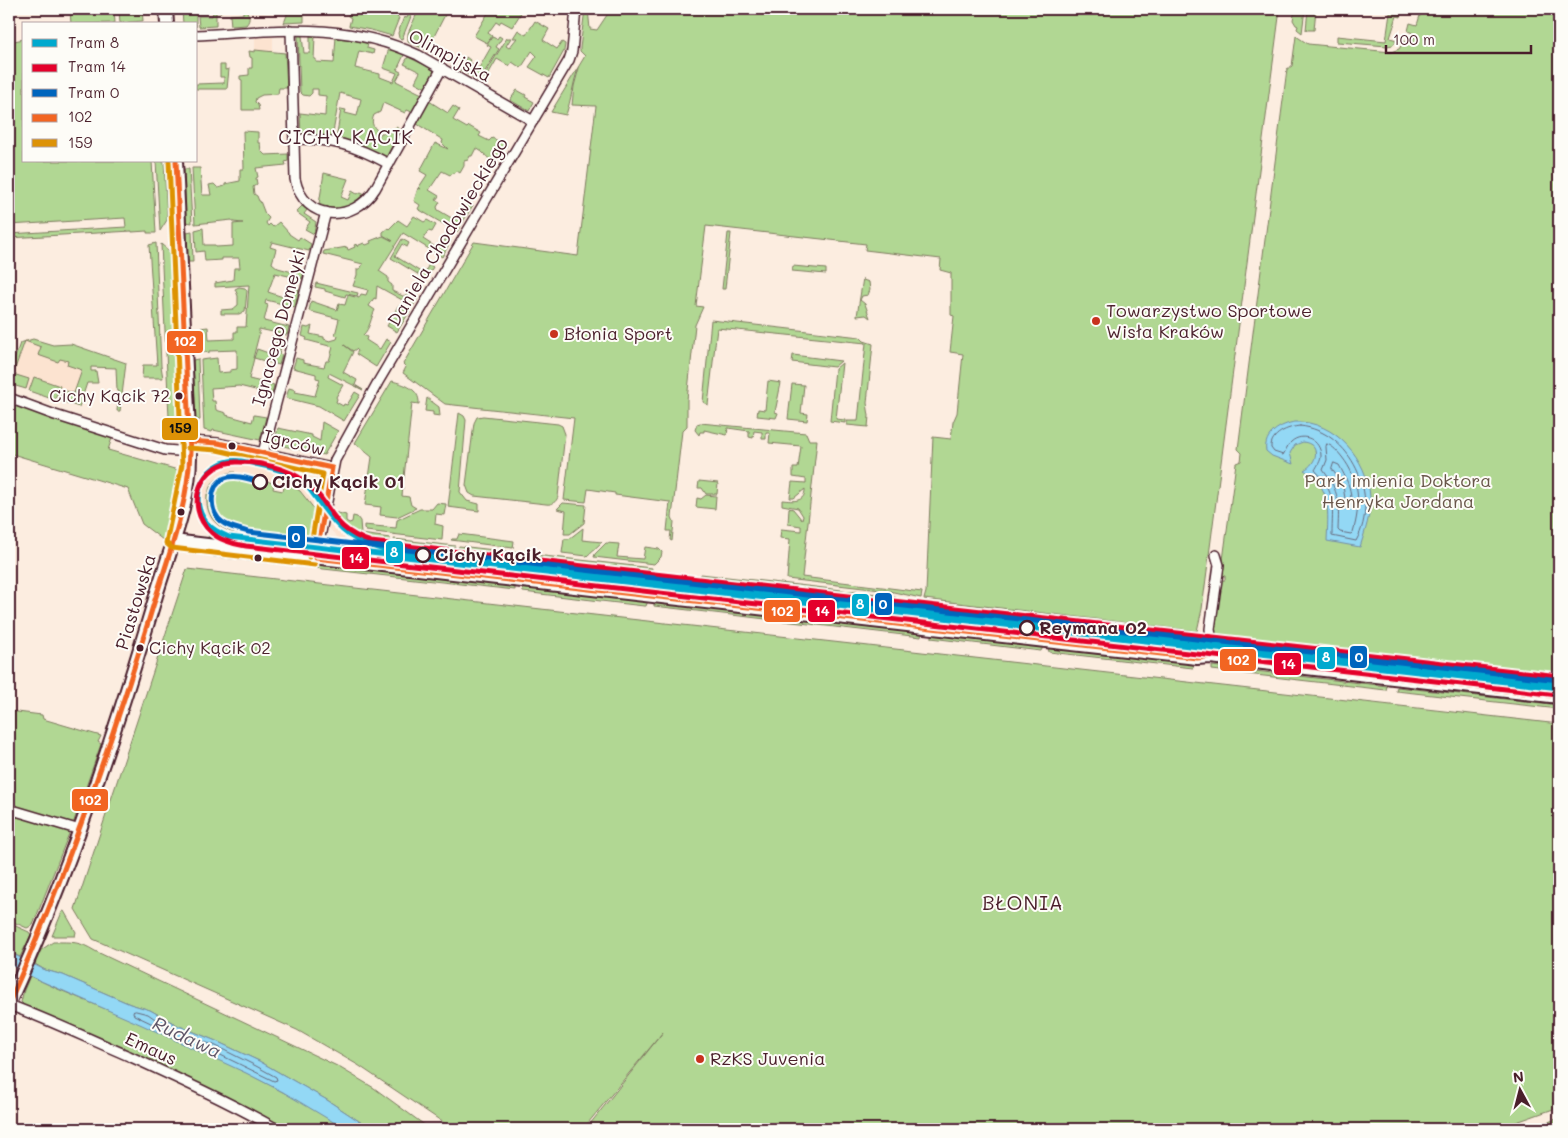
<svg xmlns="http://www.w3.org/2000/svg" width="1568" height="1138" font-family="Mali,sans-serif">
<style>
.built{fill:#fce3d0}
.green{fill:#b1d793;stroke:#7e7b5f}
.water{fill:#93d8f5;stroke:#768ea4}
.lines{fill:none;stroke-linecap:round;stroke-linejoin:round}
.shore{stroke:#67697c;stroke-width:1}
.street-casing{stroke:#4a1f2b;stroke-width:12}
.secondary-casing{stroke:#4a1f2b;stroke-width:16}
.street{stroke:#fdfcf7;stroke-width:9}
.secondary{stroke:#fdfcf7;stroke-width:12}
.tram{stroke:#4a1f2b;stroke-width:1}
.bus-1-casing{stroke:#fdfcf7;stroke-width:9}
.bus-2-casing{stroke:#fdfcf7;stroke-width:9}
.bus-1{stroke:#f26522;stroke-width:5}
.bus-2{stroke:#dd9206;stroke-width:5}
.tram-1-casing{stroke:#fdfcf7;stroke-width:9}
.tram-2-casing{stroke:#fdfcf7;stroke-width:9}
.tram-3-casing{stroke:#fdfcf7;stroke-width:9}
.tram-1{stroke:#00a9ce;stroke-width:5}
.tram-2{stroke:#e4002b;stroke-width:5}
.tram-3{stroke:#0065bd;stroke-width:5}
.poi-dot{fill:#c8321e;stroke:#fdfcf7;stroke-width:2}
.bus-dot{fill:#4a1f2b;stroke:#fdfcf7;stroke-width:2}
.stop-dot{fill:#fdfcf7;stroke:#4a1f2b;stroke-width:2.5}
.labels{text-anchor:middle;stroke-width:4;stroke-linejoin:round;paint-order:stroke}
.bus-label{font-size:17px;fill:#4a1f2b;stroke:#fdfcf7;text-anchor:end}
.street-label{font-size:18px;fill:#4a1f2b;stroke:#fdfcf7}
.poi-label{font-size:18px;fill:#4a1f2b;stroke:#fdfcf7;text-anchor:start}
.park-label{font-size:18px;fill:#69564a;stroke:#fdfcf7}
.stop-label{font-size:18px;font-weight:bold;fill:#4a1f2b;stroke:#fdfcf7;text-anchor:start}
.neighbourhood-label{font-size:19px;letter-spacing:1px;fill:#4a1f2b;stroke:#fdfcf7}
.water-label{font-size:19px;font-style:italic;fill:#605668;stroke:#fdfcf7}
.quarter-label{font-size:20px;letter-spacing:1px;fill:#4a1f2b;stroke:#fdfcf7}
.line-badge{stroke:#fdfcf7;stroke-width:2}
.badge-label{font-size:14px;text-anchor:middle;font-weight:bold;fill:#fff}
.pale-badge-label{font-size:14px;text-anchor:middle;font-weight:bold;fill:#111}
</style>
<rect width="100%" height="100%" fill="#fcede0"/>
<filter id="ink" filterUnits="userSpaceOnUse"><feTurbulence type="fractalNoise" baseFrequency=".02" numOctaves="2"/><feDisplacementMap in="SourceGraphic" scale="10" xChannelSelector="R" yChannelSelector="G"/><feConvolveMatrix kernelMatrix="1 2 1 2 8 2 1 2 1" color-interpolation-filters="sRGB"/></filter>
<g filter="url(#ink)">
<!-- built -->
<g class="built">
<polygon points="273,37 273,52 255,50 255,38"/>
<polygon points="33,339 53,345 71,344 82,370 74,395 62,391 58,400 30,389 30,390 10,384 25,340"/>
<polygon points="231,458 282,469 298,475 314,489 322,501 319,515 302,493 293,486 235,472 221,476 215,480 209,488 207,502 210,516 226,530 241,535 256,537 257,532 314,539 313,544 309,548 249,543 226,539 214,535 205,528 198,517 195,503 200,480 206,469 215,462"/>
<polygon points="329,511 351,535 362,541 382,547 392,549 518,563 322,549 323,541 342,542 326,525"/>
</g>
<!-- green -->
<g class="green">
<polygon points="70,9 114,9 115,23 71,24"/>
<polygon points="119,9 142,9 143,21 120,23"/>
<polygon points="182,9 196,9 196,27 196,24 183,24"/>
<polygon points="214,9 221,9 221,12 216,12 216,26 199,27 198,16 212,16"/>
<path d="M243,9H246C248,15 252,18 246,25L231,26L230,15L243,14Z"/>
<polygon points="286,9 304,9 304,22 284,23 287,15"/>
<polygon points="350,9 400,9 397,17 399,18 392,36 371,30 349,26 351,18 348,16"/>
<polygon points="411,9 414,9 402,39 399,38 398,33 404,17 407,18"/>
<polygon points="419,9 428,9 433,11 434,9 448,9 427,50 408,42 408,33"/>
<polygon points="487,9 514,9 521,13 512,27 501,21 499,24 496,22 488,33 492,36 487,43 474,36 488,13 486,11"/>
<path d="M585,9H588L590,29L597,30L611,9H1280L1202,609L1197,631L924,599L926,592L933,437L951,439L953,422L957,413L963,354L950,352L954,316L951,315V273L940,270L941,259L865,250L866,244L706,226L696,306L703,307L695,325L687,400V426L682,431L672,517L674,522L672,541L670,540L671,531H667L670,502L615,495V493L588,489L586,502L564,500L574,418L445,404L403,373L406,367L403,364L474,242L578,256L596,106L572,105L574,86L579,68H578C573,84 571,100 566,115L551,112L585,56L580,51V48Z"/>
<polygon points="1295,9 1305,9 1302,33 1297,29 1298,26 1296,25 1293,20"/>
<polygon points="1308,9 1316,9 1314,30 1306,30"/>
<polygon points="1422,9 1559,9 1559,674 1357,651 1356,647 1350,647 1349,650 1217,634 1214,631 1221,580 1225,580 1225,576 1221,575 1236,463 1241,461 1242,453 1238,449 1287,69 1292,66 1296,36 1308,44 1391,52 1399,49 1404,41 1412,43 1415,34 1408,31 1410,23 1417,25"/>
<polygon points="1390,13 1401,14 1401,17 1397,16 1390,38 1397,40 1393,45 1387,46 1337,42 1337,36 1386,41"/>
<polygon points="535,21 549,29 543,40 557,49 562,42 565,44 564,51 549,78 529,67 537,56 532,51 521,68 512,62 509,66 497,59 486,78 483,77 507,38 511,38 506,46 509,48 517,38 513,38 518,30 526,35"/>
<path d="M298,35L302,36L304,53H310V36H315L314,59H316V62L334,63L336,37L368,43L367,48L374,50L373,54L359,51L355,68L380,74V77L393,82L397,73L383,68L389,48L404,55L397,70L401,72L396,81L422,94L412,112L407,110L405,113L383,103L380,112L374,115C371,122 372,126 378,131L376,134L379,136L381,133H388L396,127L401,130L386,157L358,143L336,139L341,109L346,110L345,113L357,116L361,99L340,93L332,138L301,136L300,113L325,116L326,96L318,95V89H312V93L309,96L303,95L300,92Z"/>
<polygon points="499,36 502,38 496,47 499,49 479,81 460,70 466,57 470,60 469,62 479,68 491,47 487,45 492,37 497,39"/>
<polygon points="24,39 24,161 152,161 156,233 147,233 147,231 132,232 132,231 9,238 9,234 126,227 125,218 9,225 9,220 11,220 9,218 9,42"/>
<polygon points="255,50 285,53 287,88 279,88 278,94 262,95 256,98 255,102 258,105 259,110 242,110 242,80 240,79 240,76 249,75 249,68 252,68 252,58 250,57 249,51 255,52"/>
<polygon points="408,57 433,69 434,71 426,88 415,82 420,72 404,64"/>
<polygon points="220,65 225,65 225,70 229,69 227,89 196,89 196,84 224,83 224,77 220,77"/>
<polygon points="517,90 526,95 525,97 534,102 529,111 510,100"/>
<path d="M429,101L448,113L453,106L459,110L453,120L467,128L469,126L481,133L479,136L489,141L492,138L507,145L495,164C488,159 484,152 476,148L472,156H470L468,160L464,161V166L460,173L457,171L450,175L442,171L429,190L439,196L436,200L440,202L437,207L438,210L455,220L467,201L473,205L457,232L418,209L420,205L414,201L418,188L421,189L419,187L427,175L420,171L435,143L448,149L442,143L443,140L417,124Z"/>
<polygon points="243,131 258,132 258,143 260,143 261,151 265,155 288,154 288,161 285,162 286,165 256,168 258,177 256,178 257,184 253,187 254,194 257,196 259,201 260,201 265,214 269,218 266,223 268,226 270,224 273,227 279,222 289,233 289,234 298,240 300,237 311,244 309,251 272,242 270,247 276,249 272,263 278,268 296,273 297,269 304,271 302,279 275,273 268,292 289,299 291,287 299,289 295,307 266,300 265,304 268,305 264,321 289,327 287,335 259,329 259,335 253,358 254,358 257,349 274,355 277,340 271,338 272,336 283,339 279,354 282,355 279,365 254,358 249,379 274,385 272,394 239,386 211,388 212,401 215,401 216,410 226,413 226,415 252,422 254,415 266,417 260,440 213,430 212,432 204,430 201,360 217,358 218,373 230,372 230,370 237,369 237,350 209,351 209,353 200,351 199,328 208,327 209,340 234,339 234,332 237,332 237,327 246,327 249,285 215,287 215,283 233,280 234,268 240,268 239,258 222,258 222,260 205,261 204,251 196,252 195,230 203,228 204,245 215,245 216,247 233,246 233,224 243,223 233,222 232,220 195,224 192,168 200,168 202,195 211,195 209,185 214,184 218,188 225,186 225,184 240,181 240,169 244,169"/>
<polygon points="156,161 164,161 167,220 160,231"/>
<polygon points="184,169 189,169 192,223 186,222"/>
<path d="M324,173L348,179L341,197L348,200L352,191L357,194L361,192L365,194C353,209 337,212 319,204Z"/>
<polygon points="302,206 307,210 304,214 316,222 314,234 305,229 310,222 296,212"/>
<path d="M414,216L424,222L427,220L436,225L432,232L428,231L423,239L437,248L439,244L442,246L446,238L451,241L442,257L403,233L379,271L388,277V282L392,285V291L405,297L407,294L411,296L413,292L419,296L413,306L377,286L376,299L374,298L369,306L375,310C371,317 370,329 363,335L367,337L366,340L380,349L386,339L391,342L376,367L356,354L358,351L356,349L353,351L344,345L353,352L343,372L357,380L355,385L363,390L329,373L328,377L343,385L336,397L337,399L336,402L343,406L344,404L347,405L355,392L360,395L344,421L319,406L286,398L289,388L296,390L295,392L315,396L320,379L316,378V374L293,368L296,358L303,360V363L324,367L326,361H329L333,347L306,340L307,338L302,336L304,327L308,328L312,326L310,334L324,337V339L330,341L337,339L338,336L335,335L339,319L309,311L311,301L337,310L339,304L345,305L348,295L359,298L361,294L366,295L368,290L353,286L357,275V269H360L363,264L323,254L324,251L347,247L348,250L355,247L354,245L357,244L358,247L359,245L364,243L366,245L371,243L370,241L383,236L393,241L383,235V232L388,228L389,229L398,220L407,226Z"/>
<polygon points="192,231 193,262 188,262 187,232"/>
<polygon points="728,233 731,233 725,289 722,289"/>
<polygon points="402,239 409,243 407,247 402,244 395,256 424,274 429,264 433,267 426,279 391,258"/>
<polygon points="156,243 161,366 163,378 142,378 143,365 157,365 149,245"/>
<polygon points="161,244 169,251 173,261 181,439 170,439"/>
<polygon points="793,266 826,269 826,274 792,271"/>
<polygon points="863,278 863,280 869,282 870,290 868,295 862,296 860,300 865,304 870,318 866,315 857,316"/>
<polygon points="316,283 358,293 357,296 346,294 345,297 325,291 325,289 315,287"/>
<polygon points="239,287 245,288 247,291 245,311 239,314 221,314 221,310 233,309 238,305 238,296 235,289"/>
<polygon points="398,306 410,311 397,332 387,326"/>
<polygon points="711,320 860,337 864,341 873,344 867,403 869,416 868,427 847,425 847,421 858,421 866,343 717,328 708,405 703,402"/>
<polygon points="33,339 53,345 71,344 126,363 120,411 117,411 119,391 117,390 116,368 91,367 91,371 96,371 98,383 87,383 79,407 58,400 62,390 74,393 82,370 67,365 68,361 60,359 58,362 38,355 41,347 25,341 13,374 29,379 26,389 9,384 9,375 20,343"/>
<polygon points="793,355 841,361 834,367 792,362"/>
<polygon points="198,359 200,420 195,420 193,360"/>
<polygon points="842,363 836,419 845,420 845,423 830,421 835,369"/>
<polygon points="34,377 60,386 55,400 29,391"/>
<path d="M392,381C404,384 420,389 419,404L412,403L402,496L409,497L411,505L416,508L397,517L380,515L381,507L365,505L372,457L355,443Z"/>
<polygon points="768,381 781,383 775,412 778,413 776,418 757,416 758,409 765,410"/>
<polygon points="792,384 804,385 801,413 808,414 807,421 788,419"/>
<polygon points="427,398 439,407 440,416 433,415 433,412 425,411"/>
<polygon points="9,403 112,438 108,450 178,470 173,506 163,540 142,524 128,489 9,453"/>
<polygon points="459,413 464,416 466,420 460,492 467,501 479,504 479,511 448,507"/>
<path d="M483,416L558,424L562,426L565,434L558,497C556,502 552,505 546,504L474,496L469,493L466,485L474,423L477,417Z"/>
<polygon points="322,422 338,431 324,455 274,444 278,428 312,435 312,437 320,441"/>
<path d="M700,423L806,433L809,440H817L802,577L922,592L921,598L889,591L787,579L790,539L780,538L781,529L801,531V526L788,524L789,508L793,509L802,520L803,516L798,508L782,505V500C793,501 805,503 805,489L794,498H790L792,482L806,483V479L793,477V468H798L801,446L769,443L770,433H766V439H762V432L754,431L753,438L749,437V431L728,428L727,435L704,430V432H700L699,435L695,430L697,424Z"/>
<path d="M231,472H235V474L274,483L273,489L283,491L285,483L293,486L300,491L319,515L314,539L257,532L256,537C230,534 204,527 207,494H209C207,484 220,475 231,472Z"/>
<polygon points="699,481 718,483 717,494 706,494 702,488 698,488"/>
<polygon points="706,495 716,496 715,509 696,507 697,498 701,499"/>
<polygon points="437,503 446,504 444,515 436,514 435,524 443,526 442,540 366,531 364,528 364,525 396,528 397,520 420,509 432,509"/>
<polygon points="563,503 586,505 584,523 570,534 564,534 566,511 557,509"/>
<path d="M330,511L346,515V521L349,523L352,522L353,516L357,517L360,521L361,534L390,538L391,549C363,544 347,534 330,511Z"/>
<polygon points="583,528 582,540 602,542 587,556 562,553 564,539 569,539"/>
<path d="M209,531C227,544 283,545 309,548L305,550L208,539Z"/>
<polygon points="459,534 514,541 513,548 451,540 452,539 457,539"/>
<polygon points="394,539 455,546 452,552 396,546"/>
<polygon points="606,543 619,544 617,557 643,559 645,547 659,549 662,552 661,557 654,564 594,557 595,554"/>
<polygon points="323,545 390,553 391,549 455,557 459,546 520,553 517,575 324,552"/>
<polygon points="207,551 515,586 515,590 214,557 207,554"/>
<polygon points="526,554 652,568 649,590 524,575"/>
<polygon points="187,569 1559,724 1559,1107 1497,1129 586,1129 663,1032 583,1129 453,1129 358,1065 297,1030 93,939 75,909"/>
<polygon points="701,574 886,595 925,604 944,606 940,611 938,611 931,622 681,593 679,592 680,580 700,580"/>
<polygon points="522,587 648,601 646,606 644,606 523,592"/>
<polygon points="654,602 922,633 921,637 654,606"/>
<polygon points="953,608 1053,619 1051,632 1005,627 1004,630 962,626 960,619 959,619 958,613 956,613"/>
<polygon points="1072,627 1134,633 1135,628 1196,635 1195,640 1192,640 1191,649 1186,652 1075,639 1071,636"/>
<polygon points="931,634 1043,647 1041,651 931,638"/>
<polygon points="1217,640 1559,678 1559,694 1214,654 1215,642"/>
<polygon points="1048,647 1194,664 1193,668 1049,652"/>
<polygon points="1212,666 1228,668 1387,686 1386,690 1212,670"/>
<polygon points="1397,687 1559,705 1559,709 1396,691"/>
<polygon points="9,711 42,715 43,719 101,736 98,742 101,744 73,824 9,807"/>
<polygon points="9,813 70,831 33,925 27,928 9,920"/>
<polygon points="64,911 76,932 75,936 52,936 62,912"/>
<polygon points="9,923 29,932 31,935 20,957 9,952"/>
<path d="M53,942C72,942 79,941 95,951L337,1066L374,1088L430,1129H371L327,1100L259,1061L216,1041L177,1025L150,1010L130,1004L63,975L45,970L35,964L41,950Z"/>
<path d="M30,976C66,994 105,1008 142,1024C211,1055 281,1087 345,1129H284L249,1110L26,1007L21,1002L24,990Z"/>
<polygon points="1559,1118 1559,1129 1529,1129"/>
</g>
<!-- water -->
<g class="water">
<path d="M1295,422C1335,420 1368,460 1370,497C1371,515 1365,531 1360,547L1327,541C1328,514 1332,486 1304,470C1318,463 1321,444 1303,442L1295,445L1290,453L1293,464L1272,456L1266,451C1263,434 1281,424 1295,422Z"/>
<polygon points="9,952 45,970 63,975 130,1004 150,1010 177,1025 216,1041 259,1061 327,1100 371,1129 345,1129 283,1092 246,1073 142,1025 34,978 9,964"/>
</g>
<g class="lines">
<!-- shore -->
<g class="shore">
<path d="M1300,426C1351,431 1381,497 1356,541L1332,536C1332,506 1337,494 1315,470C1317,466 1321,461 1321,456C1321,440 1303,431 1291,442C1287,445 1286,451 1283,455L1274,452L1271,448C1270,434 1288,427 1300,426Z"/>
<path d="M1327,444C1333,446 1338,452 1342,457C1360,480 1361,505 1353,532L1351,534L1340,532L1338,530C1339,503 1340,492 1323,470L1327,460L1326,447Z"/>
<path d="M1334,463L1339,465C1345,476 1355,494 1349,506L1346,505L1343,486L1332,469Z"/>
<polygon points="136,1011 148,1014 158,1021 158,1024 155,1025 134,1015 133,1012"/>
<polygon points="200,1041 214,1045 256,1066 276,1077 277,1080 274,1081 200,1045 198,1043"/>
</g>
<defs>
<g id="street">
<path d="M291,30L295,179C304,223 354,223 375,189L442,68"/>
<path d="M196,35C277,31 342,20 418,55L533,121"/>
<path d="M294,139C333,139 354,145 389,164"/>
<polyline points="9,398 55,415 165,450 190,452"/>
<polyline points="189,441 218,443 332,468"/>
<polyline points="263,453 326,212"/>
<polyline points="316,558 335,460 378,382 569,60 572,51 576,9"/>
<polyline points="1211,636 1210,629 1219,565 1216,555"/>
<polyline points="9,809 80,830"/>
<path d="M9,1005C50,1020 89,1039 129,1056C179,1079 229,1102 277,1129"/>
</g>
<g id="secondary">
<polyline points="166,9 167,24"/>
<polyline points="173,541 1063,643 1197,658 1210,657 1559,697"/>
<path d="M9,1003C69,873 114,736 155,599C169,551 191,503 190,452L176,161"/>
</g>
</defs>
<!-- street casing -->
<use href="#street" class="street-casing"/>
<!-- secondary casing -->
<use href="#secondary" class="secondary-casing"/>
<!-- street -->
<use href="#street" class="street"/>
<!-- secondary -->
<use href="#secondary" class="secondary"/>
<!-- tram -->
<polyline class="tram" points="254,535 369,549"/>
<defs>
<g id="bus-1">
<polyline points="189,441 218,443 332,468 316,558 1197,658 1210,657 1559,697"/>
<path d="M9,1003C65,877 110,748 150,616C166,562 188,509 190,452L176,161"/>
</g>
<g id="bus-2">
<polyline points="169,161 182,465 166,543 172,548 315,565"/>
<polyline points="188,448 217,450 323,474 309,557"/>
</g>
</defs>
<!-- bus-1 casing -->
<use href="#bus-1" class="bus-1-casing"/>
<!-- bus-2 casing -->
<use href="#bus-2" class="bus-2-casing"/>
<!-- bus-1 -->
<use href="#bus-1" class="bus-1"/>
<!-- bus-2 -->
<use href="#bus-2" class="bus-2"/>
<defs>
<path id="tram-1" d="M1559,684L388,551C353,542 342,534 321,505C314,496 308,485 299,479C285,469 257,464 241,461C207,456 185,497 207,523C213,530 220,533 229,537L1559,688"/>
<path id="tram-2" d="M1558,695L246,546C234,544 220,541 211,532C183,507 200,460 239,462C259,462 288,468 304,481C334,504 328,528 371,542L1559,676"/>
<path id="tram-3" d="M260,482C249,479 236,474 225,478C208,486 209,512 222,522C229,528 240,529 248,532L1559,680"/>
</defs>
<!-- tram-1 casing -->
<use href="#tram-1" class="tram-1-casing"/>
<!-- tram-2 casing -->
<use href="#tram-2" class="tram-2-casing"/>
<!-- tram-3 casing -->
<use href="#tram-3" class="tram-3-casing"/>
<!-- tram-1 -->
<use href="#tram-1" class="tram-1"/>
<!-- tram-2 -->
<use href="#tram-2" class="tram-2"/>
<!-- tram-3 -->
<use href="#tram-3" class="tram-3"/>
</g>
</g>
<!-- markers -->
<g class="poi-dot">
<circle cx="1096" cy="321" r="5"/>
<circle cx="554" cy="334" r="5"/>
<circle cx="700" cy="1059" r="5"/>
</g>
<g class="bus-dot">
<circle cx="179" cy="396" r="4.5"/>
<circle cx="232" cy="446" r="4.5"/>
<circle cx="181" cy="512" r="4.5"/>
<circle cx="258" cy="558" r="4.5"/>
<circle cx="140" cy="648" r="4.5"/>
</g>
<g class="stop-dot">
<circle cx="260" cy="482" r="7"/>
<circle cx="423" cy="555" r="7"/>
<circle cx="1027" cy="628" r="7"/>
</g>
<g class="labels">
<!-- bus labels -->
<g class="bus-label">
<text x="170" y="402">Cichy Kącik 72</text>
<text x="149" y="654" text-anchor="start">Cichy Kącik 02</text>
</g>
<!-- street labels -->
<g class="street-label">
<text transform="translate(450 56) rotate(28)" y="6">Olimpijska</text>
<text transform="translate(448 232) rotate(-59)" y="6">Daniela Chodowieckiego</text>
<text transform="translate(279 328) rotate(-75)" y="6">Ignacego Domeyki</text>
<text transform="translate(294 443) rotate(13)" y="6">Igrców</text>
<text transform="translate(136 602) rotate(-73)" y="6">Piastowska</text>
<text transform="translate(151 1049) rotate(25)" y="6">Emaus</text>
</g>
<!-- poi labels -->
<g class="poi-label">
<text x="1106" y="317">Towarzystwo Sportowe<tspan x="1106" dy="21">Wisła Kraków</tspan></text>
<text x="564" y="340">Błonia Sport</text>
<text x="710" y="1065">RzKS Juvenia</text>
</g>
<!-- park labels -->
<g class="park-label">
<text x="1398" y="487">Park imienia Doktora<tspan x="1398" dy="21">Henryka Jordana</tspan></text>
</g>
<!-- stop labels -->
<g class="stop-label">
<text x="272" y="488">Cichy Kącik 01</text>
<text x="435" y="561">Cichy Kącik</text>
<text x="1039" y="634">Reymana 02</text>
</g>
<!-- neighbourhood labels -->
<g class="neighbourhood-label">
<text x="346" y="144">CICHY KĄCIK</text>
</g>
<!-- water labels -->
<g class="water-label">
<text transform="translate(187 1037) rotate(25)" y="7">Rudawa</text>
</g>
<!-- quarter labels -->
<g class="quarter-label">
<text x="1023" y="910">BŁONIA</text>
</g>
</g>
<g class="line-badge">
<rect x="166" y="330" width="38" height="24" rx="5" fill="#f26522"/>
<rect x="161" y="417" width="38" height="24" rx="5" fill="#dd9206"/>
<rect x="287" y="525" width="19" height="24" rx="5" fill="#0065bd"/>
<rect x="385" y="540" width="19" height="24" rx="5" fill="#00a9ce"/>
<rect x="341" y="546" width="29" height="24" rx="5" fill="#e4002b"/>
<rect x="874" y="592" width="19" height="24" rx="5" fill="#0065bd"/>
<rect x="851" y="593" width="19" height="24" rx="5" fill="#00a9ce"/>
<rect x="763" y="599" width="38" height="24" rx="5" fill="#f26522"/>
<rect x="807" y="599" width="29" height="24" rx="5" fill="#e4002b"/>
<rect x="1349" y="645" width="19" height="24" rx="5" fill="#0065bd"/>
<rect x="1316" y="646" width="20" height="24" rx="5" fill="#00a9ce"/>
<rect x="1219" y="648" width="38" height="24" rx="5" fill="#f26522"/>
<rect x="1273" y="652" width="29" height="24" rx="5" fill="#e4002b"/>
<rect x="71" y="788" width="38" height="24" rx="5" fill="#f26522"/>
</g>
<g class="badge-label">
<text x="185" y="346">102</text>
<text x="296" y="542">0</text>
<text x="394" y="557">8</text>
<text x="356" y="563">14</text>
<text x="883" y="609">0</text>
<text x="860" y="609">8</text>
<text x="782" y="616">102</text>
<text x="822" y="616">14</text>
<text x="1359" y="662">0</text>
<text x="1326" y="662">8</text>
<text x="1238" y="665">102</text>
<text x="1288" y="669">14</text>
<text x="90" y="805">102</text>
</g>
<g class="pale-badge-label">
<text x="180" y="433">159</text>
</g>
<!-- margin -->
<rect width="1568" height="1138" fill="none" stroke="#fdfcf7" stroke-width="30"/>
<rect x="15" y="15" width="1538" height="1108" fill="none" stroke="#4a1f2b" stroke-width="2" filter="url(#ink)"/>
<!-- legend -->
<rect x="22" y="22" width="175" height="140" fill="#fdfcf7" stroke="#b5a4a5"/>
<rect x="32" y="39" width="25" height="8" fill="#00a9ce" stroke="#b5a4a5"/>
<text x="68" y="48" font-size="15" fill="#4a1f2b">Tram 8</text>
<rect x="32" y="64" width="25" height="8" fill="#e4002b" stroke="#b5a4a5"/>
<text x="68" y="72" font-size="15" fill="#4a1f2b">Tram 14</text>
<rect x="32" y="89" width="25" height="8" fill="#0065bd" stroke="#b5a4a5"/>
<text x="68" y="98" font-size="15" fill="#4a1f2b">Tram 0</text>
<rect x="32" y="114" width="25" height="8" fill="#f26522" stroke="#b5a4a5"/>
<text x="68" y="122" font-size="15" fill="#4a1f2b">102</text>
<rect x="32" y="139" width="25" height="8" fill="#dd9206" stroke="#b5a4a5"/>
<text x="68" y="148" font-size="15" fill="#4a1f2b">159</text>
<!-- north arrow -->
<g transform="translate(1520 1090) rotate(353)" stroke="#fdfcf7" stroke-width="4" paint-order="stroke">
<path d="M0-4L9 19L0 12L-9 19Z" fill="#4a1f2b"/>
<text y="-8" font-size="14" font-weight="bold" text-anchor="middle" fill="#4a1f2b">N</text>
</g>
<!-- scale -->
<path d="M1386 45v8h145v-8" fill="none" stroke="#4a1f2b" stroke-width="2.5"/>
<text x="1393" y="45" font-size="15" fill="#4a1f2b" stroke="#fdfcf7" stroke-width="4" paint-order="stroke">100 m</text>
</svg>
